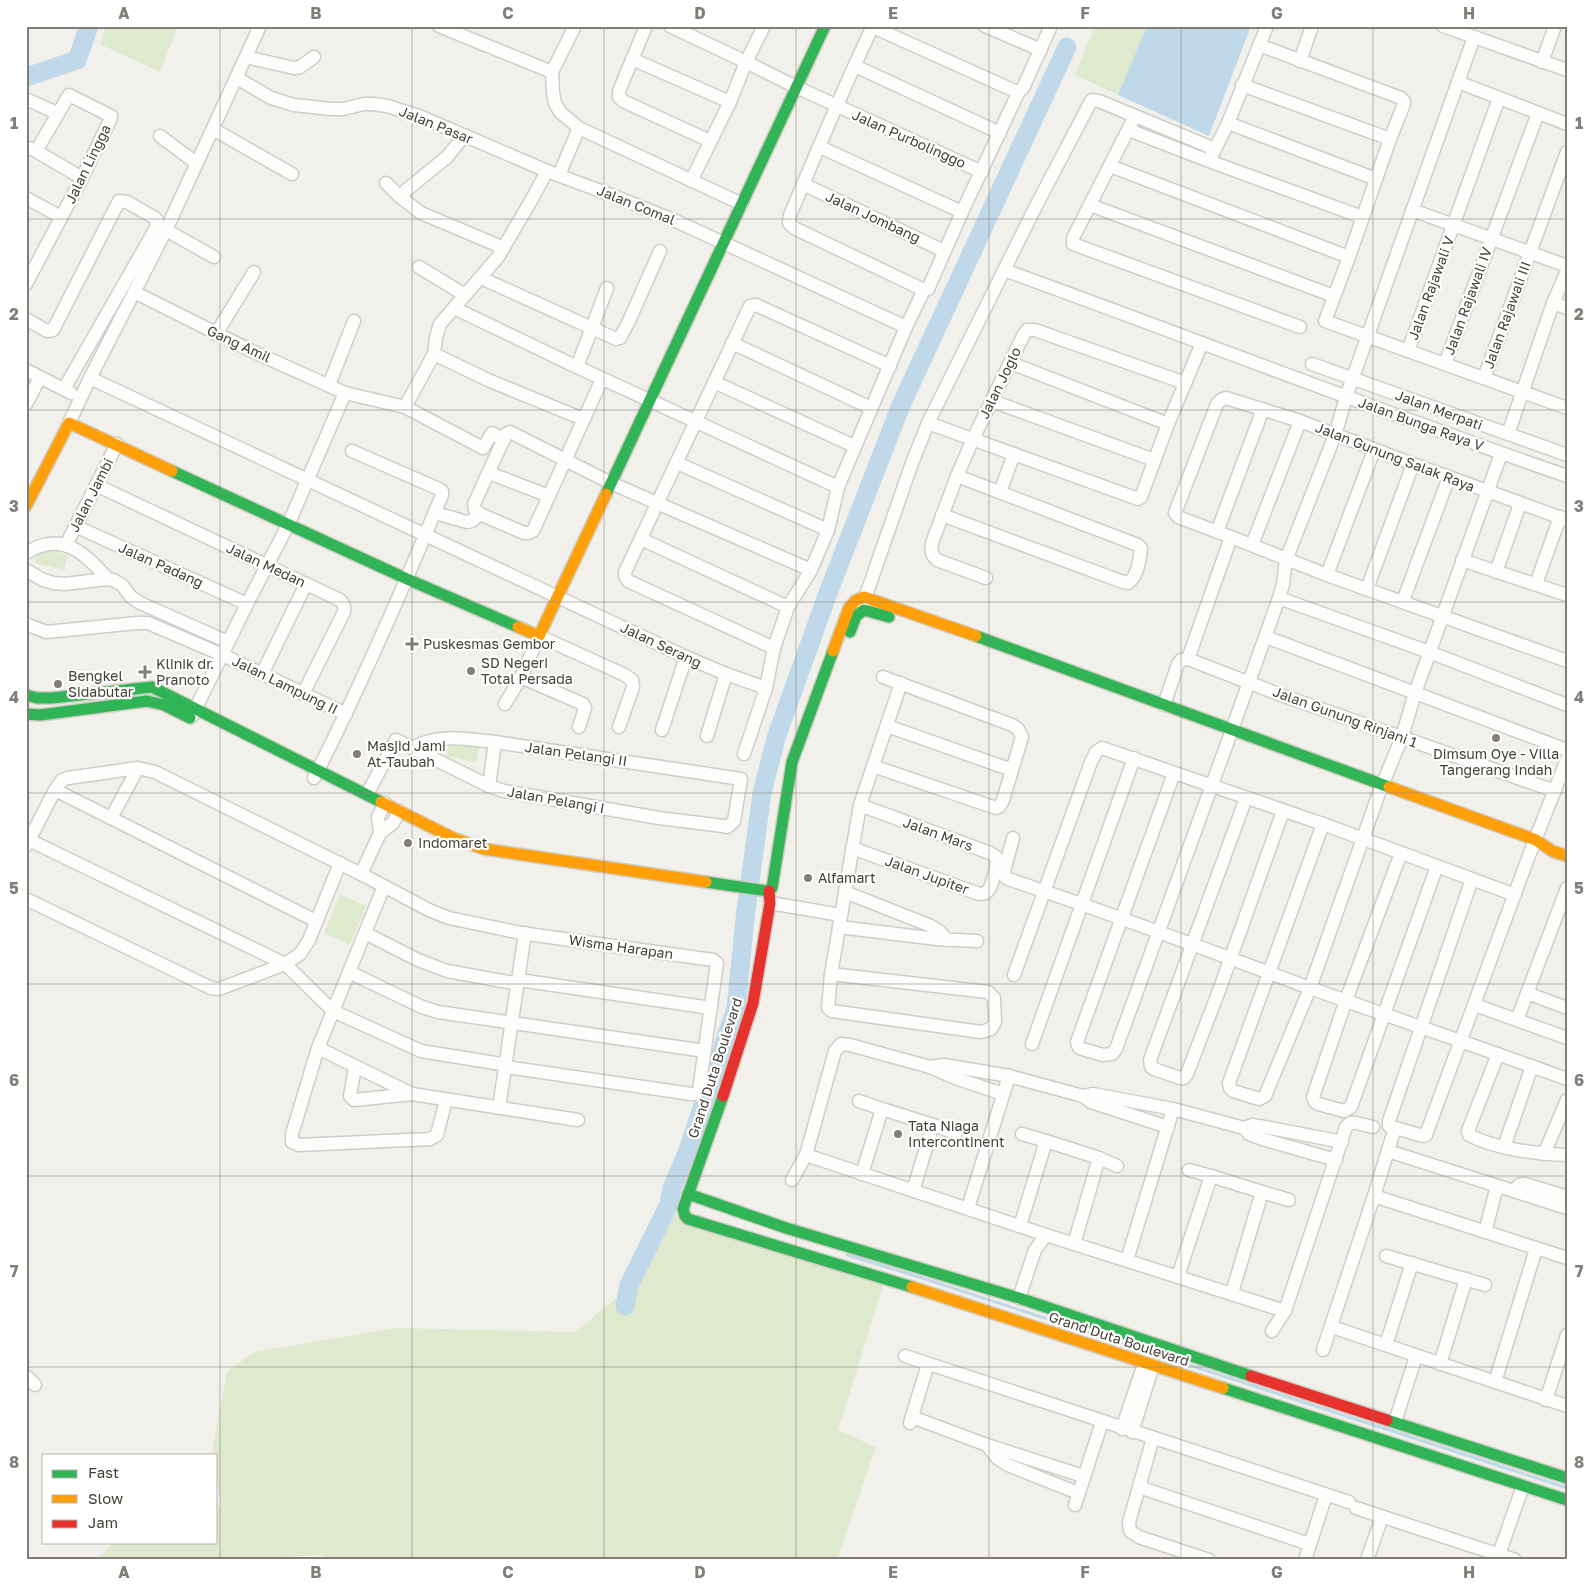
<svg xmlns="http://www.w3.org/2000/svg" width="1593" height="1586" font-family="'Golos Text',sans-serif">
<style>
.green{fill:#dee9ce}
.water{fill:#c0d9ea}
.lines{fill:none;stroke-linecap:round;stroke-linejoin:round}
.stream{stroke:#c0d9ea;stroke-width:3}
.river{stroke:#c0d9ea;stroke-width:19}
.street-casing{stroke:#cfcdc9;stroke-width:15}
.fast-casing{stroke:#d0cdc3;stroke-width:14}
.slow-casing{stroke:#d0cdc3;stroke-width:14}
.jam-casing{stroke:#d0cdc3;stroke-width:14}
.street{stroke:#fdfdfc;stroke-width:12}
.fast{stroke:#30b455;stroke-width:11}
.slow{stroke:#ff9f0a;stroke-width:11}
.jam{stroke:#e5322d;stroke-width:11}
.grid{fill:none;stroke:#827e77;stroke-width:1;stroke-opacity:0.55}
.poi-dot{fill:#827e77;stroke:#fff;stroke-width:2}
.labels{text-anchor:middle;stroke-width:4.5;stroke-linejoin:round;paint-order:stroke}
.street-label{font-size:14px;fill:#464138;stroke:#fff}
.poi-label{font-size:14px;fill:#464138;stroke:#fff;text-anchor:start}
.neatline{fill:none;stroke:#827e77;stroke-width:2}
.grid-label{font-size:16px;text-anchor:middle;font-weight:bold;fill:#827e77}
</style>
<rect width="100%" height="100%" fill="#f1f0eb"/>
<!-- green -->
<g class="green">
<polygon points="106,26 178,26 160,72 100,44"/>
<polygon points="1095,26 1147,26 1118,95 1075,75"/>
<polygon points="43,549 68,555 64,570 35,563 38,551"/>
<polygon points="450,741 479,748 476,763 447,756"/>
<polygon points="340,894 366,906 350,945 324,933"/>
<polygon points="661,1209 885,1280 838,1430 876,1447 837,1560 332,1560 321,1555 233,1560 96,1560 114,1542 216,1542 216,1506 221,1506 216,1471 216,1455 214,1455 213,1446 227,1372 254,1352 396,1328 575,1332 618,1297"/>
</g>
<!-- water -->
<polygon class="water" points="1147,26 1251,26 1209,136 1118,95"/>
<g class="lines">
<!-- stream -->
<g class="stream">
<polyline points="670,1197 679,1200"/>
<polyline points="847,1255 925,1279 1567,1488"/>
</g>
<!-- river -->
<g class="river">
<polyline points="26,77 77,60 89,26"/>
<polyline points="625,1306 629,1285 669,1204 672,1188 687,1153 736,1008 746,910 762,793 776,738 828,593 901,405 1067,47"/>
</g>
<defs>
<g id="street">
<polyline points="439,26 552,72"/>
<polyline points="575,26 552,72 553,92 555,103 560,112 579,128 742,204"/>
<polyline points="646,26 619,91 619,97 623,101 710,141"/>
<polyline points="670,26 746,62 796,87 982,172"/>
<path d="M873,26C843,88 817,152 790,215L789,223L794,228L924,290"/>
<polyline points="985,26 1041,50"/>
<polyline points="1443,26 1567,70"/>
<polyline points="873,27 1015,91 1019,91"/>
<polyline points="1259,45 1401,98 1404,101 1404,104 1390,139 1349,257 1325,321 1567,408"/>
<polyline points="246,57 294,68 300,67 314,57"/>
<polyline points="632,59 730,102"/>
<polyline points="1300,61 1312,26"/>
<polyline points="1542,62 1555,26"/>
<polyline points="855,66 1000,133"/>
<polyline points="237,78 271,98 294,105 331,109 343,109 364,104 374,104 387,106 419,116 547,171 614,196 678,222 906,327"/>
<polyline points="1458,82 1567,124"/>
<polyline points="1242,85 1390,139"/>
<polyline points="26,99 57,113"/>
<polyline points="1135,116 1073,238 1073,244 1300,327"/>
<polyline points="1228,123 1376,179"/>
<polyline points="213,129 292,174"/>
<polyline points="1129,130 1209,161 1362,217"/>
<polyline points="160,136 196,163"/>
<polyline points="26,147 36,151 82,178"/>
<polyline points="820,147 962,212 1019,91 1023,88 1051,26"/>
<polyline points="1211,157 1228,123 1267,26"/>
<polyline points="1110,166 1349,257"/>
<polyline points="559,175 579,128"/>
<polyline points="691,181 730,102 746,62 764,26"/>
<polyline points="386,183 399,196 421,213 504,248"/>
<polyline points="803,184 944,251"/>
<polyline points="399,196 447,157 464,136"/>
<polyline points="26,198 61,217"/>
<polyline points="1090,205 1334,296"/>
<polyline points="1412,210 1567,266"/>
<polyline points="166,230 214,257"/>
<polyline points="419,267 465,295"/>
<path d="M1004,270C1192,338 1378,411 1567,476"/>
<polyline points="481,278 616,339 620,338 629,321 660,251"/>
<polyline points="26,284 82,178 110,120 111,116 69,95 36,151"/>
<polyline points="134,292 252,351 345,393 405,407 434,354 436,337 440,324 498,257 532,199 547,171"/>
<polyline points="1553,303 1567,308"/>
<polyline points="454,308 577,367 838,487"/>
<polyline points="26,319 47,331 53,330 119,201 127,202 155,218 157,220 156,228 64,389"/>
<polyline points="216,334 254,272"/>
<polyline points="732,343 871,408"/>
<polyline points="1408,351 1499,98"/>
<polyline points="434,354 488,380 583,419"/>
<polyline points="1011,363 1168,424"/>
<polyline points="1312,364 1567,455"/>
<polyline points="1445,364 1538,113"/>
<polyline points="577,367 607,288"/>
<polyline points="26,370 71,393"/>
<polyline points="90,378 686,657 726,674 766,688"/>
<polyline points="1484,378 1567,152"/>
<polyline points="714,382 854,446"/>
<polyline points="329,385 354,321"/>
<polyline points="992,401 1154,460"/>
<polyline points="26,404 40,378"/>
<polyline points="405,407 483,448 492,433 504,440"/>
<polyline points="69,423 90,378 166,230 260,26"/>
<polyline points="928,423 1138,499 1141,497 1168,424 1202,343"/>
<polyline points="1508,434 1553,303 1567,271"/>
<polyline points="677,463 828,530"/>
<polyline points="489,473 549,496"/>
<path d="M96,485L340,600C344,604 345,607 344,612L303,694"/>
<polyline points="1000,492 1014,454"/>
<polyline points="435,513 467,522 472,521 480,514 524,533 528,533 533,531 602,379"/>
<polyline points="480,514 475,510 474,504 506,434 510,432 611,483 811,570"/>
<path d="M942,515L1123,582L1128,583C1138,576 1140,558 1141,548L1138,545L957,476"/>
<polyline points="75,526 247,604"/>
<polyline points="1217,532 1263,409"/>
<polyline points="1231,537 1178,517 1175,513 1217,404 1221,400 1226,398 1300,421 1413,464 1567,520"/>
<polyline points="641,539 788,607"/>
<polyline points="66,545 117,444"/>
<polyline points="1252,545 1300,421"/>
<path d="M26,553C62,530 84,553 108,579"/>
<polyline points="1462,560 1567,595"/>
<polyline points="26,570 43,580 54,583 64,584 108,579 113,580 122,585 131,597 140,603 228,642"/>
<polyline points="1496,572 1520,504"/>
<polyline points="1327,575 1374,450"/>
<path d="M986,578L937,560C931,555 931,550 932,543L957,476L973,439L1024,334L1027,330H1035L1185,383"/>
<polyline points="1536,584 1560,517"/>
<polyline points="1367,589 1413,464"/>
<polyline points="1279,598 1429,652 1567,705"/>
<polyline points="1403,601 1449,477"/>
<polyline points="863,604 912,463 928,423 1036,206 1091,101 1092,100 1099,101 1215,149"/>
<polyline points="26,624 46,632 137,623 148,623 223,655 346,714"/>
<polyline points="1266,637 1567,750"/>
<polyline points="774,648 628,581 625,576 625,572 750,306 756,305 890,366"/>
<polyline points="1188,659 1231,537 1327,575 1567,661"/>
<polyline points="262,674 306,584"/>
<polyline points="521,677 583,704 585,708 579,727"/>
<polyline points="505,704 521,677 539,636 625,675 632,680 633,687 619,727"/>
<polyline points="1164,705 1178,664 1181,660 1188,659 1281,695 1555,791"/>
<polyline points="192,716 247,604 288,525 345,393"/>
<polyline points="887,726 1012,770"/>
<polyline points="662,730 686,657"/>
<polyline points="707,736 726,674"/>
<polyline points="744,754 766,688 774,648 788,607 811,570 828,530 838,487 906,327 924,290 928,289 962,212"/>
<polyline points="873,766 996,808 1000,806 1003,800 1022,737 1018,729 1012,725 883,677"/>
<polyline points="1174,773 1077,1042 1079,1048 1103,1055 1112,1054 1116,1049 1229,738 1279,598 1283,584 1286,560 1335,435 1346,397 1474,37"/>
<path d="M314,778C361,686 402,591 442,495V491L439,489L352,451"/>
<polyline points="489,786 495,742"/>
<polyline points="55,790 316,921"/>
<path d="M367,794L396,740L489,786L504,791L659,818L723,826L727,827L734,821L741,779L495,742C466,739 438,733 412,748"/>
<polyline points="1246,798 1150,1060 1151,1067 1154,1069 1180,1078 1184,1078 1187,1074 1220,988 1283,811"/>
<polyline points="111,818 138,768"/>
<polyline points="1323,824 1229,1083 1230,1088 1233,1091 1259,1099 1265,1096 1310,988 1379,793 1402,737 1415,693 1501,454"/>
<polyline points="380,833 378,817 385,803"/>
<path d="M1013,838L1004,871L1005,877L1008,879C1110,913 1210,951 1310,988C1396,1019 1482,1048 1567,1079"/>
<polyline points="29,840 285,964 329,1007"/>
<polyline points="26,846 55,790 62,780 68,778 138,768 155,772 361,874 429,910 449,918 521,933 713,960 717,963 699,1090 696,1094 691,1094 506,1067"/>
<path d="M852,848L979,894C982,894 984,894 987,892C992,887 998,864 996,857L990,853L860,805"/>
<polyline points="1401,853 1346,1000 1313,1097 1315,1102 1318,1104 1344,1111 1351,1107 1437,866"/>
<polyline points="361,874 380,833 393,823 399,811"/>
<polyline points="1472,879 1389,1121 1389,1126 1392,1127 1423,1136 1426,1135 1427,1132 1528,858 1567,759"/>
<polyline points="384,886 318,1048 292,1134 292,1142 299,1145 430,1139 437,1135 446,1100"/>
<polyline points="845,892 931,926 939,931 947,940"/>
<polyline points="26,899 211,988 219,989 285,964 300,954 309,940 340,863"/>
<polyline points="770,903 841,915"/>
<polyline points="839,927 937,939 977,941"/>
<polyline points="365,933 418,960 447,971 514,983"/>
<polyline points="349,972 422,1007 438,1012 705,1051"/>
<polyline points="831,974 988,992 994,998 995,1022 991,1029 981,1032 832,1011 828,1008 831,974 860,805 901,683"/>
<polyline points="1014,975 1091,762 1096,752 1102,748 1323,824 1515,895"/>
<polyline points="519,980 711,1008"/>
<polyline points="1527,993 1567,1008"/>
<polyline points="1475,1005 1567,1038"/>
<polyline points="333,1011 421,1051 501,1064"/>
<polyline points="1517,1020 1567,888"/>
<polyline points="1032,1044 1134,758"/>
<polyline points="318,1048 412,1094"/>
<path d="M1498,1054L1468,1131L1469,1135C1495,1149 1537,1154 1567,1155"/>
<polyline points="355,1067 350,1096 354,1100 412,1094 578,1120"/>
<polyline points="930,1067 955,1078 1003,1094"/>
<polyline points="1083,1096 1091,1102 1168,1127"/>
<polyline points="859,1101 882,1109"/>
<polyline points="499,1108 525,933"/>
<polyline points="933,1125 956,1133"/>
<polyline points="1244,1128 1249,1134 1262,1139 1336,1160"/>
<polyline points="1022,1134 1046,1141"/>
<polyline points="1504,1147 1532,1066"/>
<polyline points="1388,1151 1567,1208"/>
<polyline points="1544,1154 1567,1100"/>
<polyline points="806,1155 1046,1235 1285,1311 1346,1127 1350,1123 1356,1123 1373,1127"/>
<polyline points="1099,1158 1117,1166"/>
<polyline points="1189,1170 1211,1176"/>
<polyline points="862,1174 882,1109 933,1125 913,1191"/>
<polyline points="792,1180 806,1155 835,1051 841,1044 850,1045 930,1067 944,1065 1009,1076 1083,1096 1093,1094 1173,1109 1244,1128 1252,1125 1265,1127 1342,1142"/>
<polyline points="1514,1191 1519,1185 1525,1184 1561,1195 1564,1198 1565,1207"/>
<polyline points="1262,1192 1289,1200"/>
<polyline points="1374,1196 1567,1258"/>
<polyline points="968,1208 1009,1076"/>
<polyline points="1020,1226 1046,1141 1099,1158 1074,1244"/>
<polyline points="1485,1232 1497,1186"/>
<polyline points="1386,1256 1485,1285"/>
<polyline points="1127,1260 1173,1109"/>
<polyline points="1178,1276 1211,1176 1262,1192 1232,1293"/>
<polyline points="1019,1298 1035,1250 1046,1235"/>
<polyline points="1332,1327 1567,1406"/>
<polyline points="1272,1331 1285,1311"/>
<polyline points="1386,1345 1412,1263"/>
<polyline points="1323,1350 1374,1196 1393,1134"/>
<polyline points="905,1356 1349,1502"/>
<polyline points="1440,1364 1466,1279"/>
<polyline points="26,1376 35,1385"/>
<polyline points="1495,1382 1536,1249"/>
<polyline points="1546,1400 1567,1335"/>
<polyline points="912,1417 987,1445 1083,1476"/>
<polyline points="1395,1422 1416,1356"/>
<polyline points="910,1423 928,1364"/>
<polyline points="1122,1429 1144,1364"/>
<polyline points="1132,1432 1153,1366"/>
<polyline points="1153,1438 1129,1522 1130,1531 1139,1537 1209,1560"/>
<polyline points="987,1445 997,1458 1008,1465 1078,1493"/>
<polyline points="1139,1487 1309,1544"/>
<polyline points="1075,1505 1102,1422"/>
<polyline points="1356,1508 1515,1560"/>
<polyline points="1499,1554 1523,1486"/>
<polyline points="1305,1560 1326,1495"/>
<polyline points="1367,1560 1382,1517"/>
</g>
<g id="fast">
<polyline points="172,471 407,579 518,627"/>
<polyline points="606,494 825,26"/>
<polyline points="850,632 856,616 864,610 889,617"/>
<polyline points="976,636 1389,787"/>
<polyline points="26,695 37,698 52,698 152,687 381,802"/>
<polyline points="26,714 40,715 147,701 164,705 190,718"/>
<polyline points="706,882 767,891 772,888 792,762 833,651"/>
<polyline points="723,1096 683,1209 685,1216 688,1219 912,1287"/>
<polyline points="688,1194 786,1228 1019,1298 1251,1376"/>
<polyline points="1223,1388 1567,1500"/>
<polyline points="1387,1420 1567,1478"/>
</g>
<g id="slow">
<polyline points="26,506 69,423 172,471"/>
<polyline points="518,627 539,636 606,494"/>
<polyline points="833,651 849,608 855,601 864,597 976,636"/>
<polyline points="1389,787 1536,840 1552,851 1567,856"/>
<polyline points="381,802 453,838 484,849 706,882"/>
<polyline points="912,1287 1223,1388"/>
</g>
<g id="jam">
<polyline points="723,1096 753,1003 770,903 769,891"/>
<polyline points="1251,1376 1387,1420"/>
</g>
</defs>
<!-- street casing -->
<use href="#street" class="street-casing"/>
<!-- fast casing -->
<use href="#fast" class="fast-casing"/>
<!-- slow casing -->
<use href="#slow" class="slow-casing"/>
<!-- jam casing -->
<use href="#jam" class="jam-casing"/>
<!-- street -->
<use href="#street" class="street"/>
<!-- fast -->
<use href="#fast" class="fast"/>
<!-- slow -->
<use href="#slow" class="slow"/>
<!-- jam -->
<use href="#jam" class="jam"/>
</g>
<!-- grid -->
<path class="grid" d="M220,26V1560M412,26V1560M604,26V1560M796,26V1560M989,26V1560M1181,26V1560M1373,26V1560M26,219H1567M26,410H1567M26,602H1567M26,793H1567M26,984H1567M26,1176H1567M26,1367H1567"/>
<!-- markers -->
<g class="poi-dot">
<path d="M409.5 636.5h5v5h5v5h-5v5h-5v-5h-5v-5h5z"/>
<circle cx="471" cy="671" r="5"/>
<path d="M142.5 664.5h5v5h5v5h-5v5h-5v-5h-5v-5h5z"/>
<circle cx="58" cy="684" r="5"/>
<circle cx="1496" cy="738" r="5"/>
<circle cx="357" cy="754" r="5"/>
<circle cx="408" cy="843" r="5"/>
<circle cx="808" cy="878" r="5"/>
<circle cx="898" cy="1134" r="5"/>
</g>
<g class="labels">
<!-- street labels -->
<g class="street-label">
<text transform="translate(436 125) rotate(22)" y="5">Jalan Pasar</text>
<text transform="translate(909 139) rotate(24)" y="5">Jalan Purbolinggo</text>
<text transform="translate(88 164) rotate(-64)" y="5">Jalan Lingga</text>
<text transform="translate(636 205) rotate(22)" y="5">Jalan Comal</text>
<text transform="translate(873 217) rotate(25)" y="5">Jalan Jombang</text>
<text transform="translate(1431 288) rotate(-70)" y="5">Jalan Rajawali V</text>
<text transform="translate(1468 301) rotate(-70)" y="5">Jalan Rajawali IV</text>
<text transform="translate(1507 315) rotate(-70)" y="5">Jalan Rajawali III</text>
<text transform="translate(239 344) rotate(25)" y="5">Gang Amil</text>
<text transform="translate(1000 383) rotate(-64)" y="5">Jalan Joglo</text>
<text transform="translate(1439 410) rotate(20)" y="5">Jalan Merpati</text>
<text transform="translate(1421 424) rotate(20)" y="5">Jalan Bunga Raya V</text>
<text transform="translate(1395 457) rotate(21)" y="5">Jalan Gunung Salak Raya</text>
<text transform="translate(91 495) rotate(-63)" y="5">Jalan Jambi</text>
<text transform="translate(161 565) rotate(24)" y="5">Jalan Padang</text>
<text transform="translate(266 565) rotate(25)" y="5">Jalan Medan</text>
<text transform="translate(661 645) rotate(25)" y="5">Jalan Serang</text>
<text transform="translate(285 685) rotate(26)" y="5">Jalan Lampung II</text>
<text transform="translate(1345 717) rotate(20)" y="5">Jalan Gunung Rinjani 1</text>
<text transform="translate(576 754) rotate(8)" y="5">Jalan Pelangi II</text>
<text transform="translate(556 800) rotate(10)" y="5">Jalan Pelangi I</text>
<text transform="translate(938 834) rotate(20)" y="5">Jalan Mars</text>
<text transform="translate(927 875) rotate(20)" y="5">Jalan Jupiter</text>
<text transform="translate(621 947) rotate(8)" y="5">Wisma Harapan</text>
<text transform="translate(715 1068) rotate(-72)" y="5">Grand Duta Boulevard</text>
<text transform="translate(1119 1339) rotate(18)" y="5">Grand Duta Boulevard</text>
</g>
<!-- poi labels -->
<g class="poi-label">
<text x="423" y="649">Puskesmas Gembor</text>
<text x="481" y="668">SD Negeri<tspan x="481" dy="16">Total Persada</tspan></text>
<text x="156" y="669">Klinik dr.<tspan x="156" dy="16">Pranoto</tspan></text>
<text x="68" y="681">Bengkel<tspan x="68" dy="16">Sidabutar</tspan></text>
<text x="367" y="751">Masjid Jami<tspan x="367" dy="16">At-Taubah</tspan></text>
<text x="1496" y="759" text-anchor="middle">Dimsum Oye - Villa<tspan x="1496" dy="16">Tangerang Indah</tspan></text>
<text x="418" y="848">Indomaret</text>
<text x="818" y="883">Alfamart</text>
<text x="908" y="1131">Tata Niaga<tspan x="908" dy="16">Intercontinent</tspan></text>
</g>
</g>
<!-- border -->
<rect width="1593" height="1586" fill="none" stroke="#ffffff" stroke-width="55"/>
<!-- legend -->
<rect x="42" y="1454" width="175" height="90" fill="#ffffff" stroke="#b5b3af"/>
<rect x="52" y="1470" width="25" height="8" fill="#30b455" stroke="#b5b3af"/>
<text x="88" y="1478" font-size="15" fill="#464138">Fast</text>
<rect x="52" y="1495" width="25" height="8" fill="#ff9f0a" stroke="#b5b3af"/>
<text x="88" y="1504" font-size="15" fill="#464138">Slow</text>
<rect x="52" y="1520" width="25" height="8" fill="#e5322d" stroke="#b5b3af"/>
<text x="88" y="1528" font-size="15" fill="#464138">Jam</text>
<rect x="28" y="28" width="1538" height="1530" class="neatline"/>
<g class="grid-label">
<text x="124" y="19">A</text>
<text x="316" y="19">B</text>
<text x="508" y="19">C</text>
<text x="700" y="19">D</text>
<text x="893" y="19">E</text>
<text x="1085" y="19">F</text>
<text x="1277" y="19">G</text>
<text x="1469" y="19">H</text>
<text x="14" y="129">1</text>
<text x="1579" y="129">1</text>
<text x="14" y="320">2</text>
<text x="1579" y="320">2</text>
<text x="14" y="512">3</text>
<text x="1579" y="512">3</text>
<text x="14" y="703">4</text>
<text x="1579" y="703">4</text>
<text x="14" y="894">5</text>
<text x="1579" y="894">5</text>
<text x="14" y="1086">6</text>
<text x="1579" y="1086">6</text>
<text x="14" y="1277">7</text>
<text x="1579" y="1277">7</text>
<text x="14" y="1468">8</text>
<text x="1579" y="1468">8</text>
<text x="124" y="1578">A</text>
<text x="316" y="1578">B</text>
<text x="508" y="1578">C</text>
<text x="700" y="1578">D</text>
<text x="893" y="1578">E</text>
<text x="1085" y="1578">F</text>
<text x="1277" y="1578">G</text>
<text x="1469" y="1578">H</text>
</g>
</svg>
